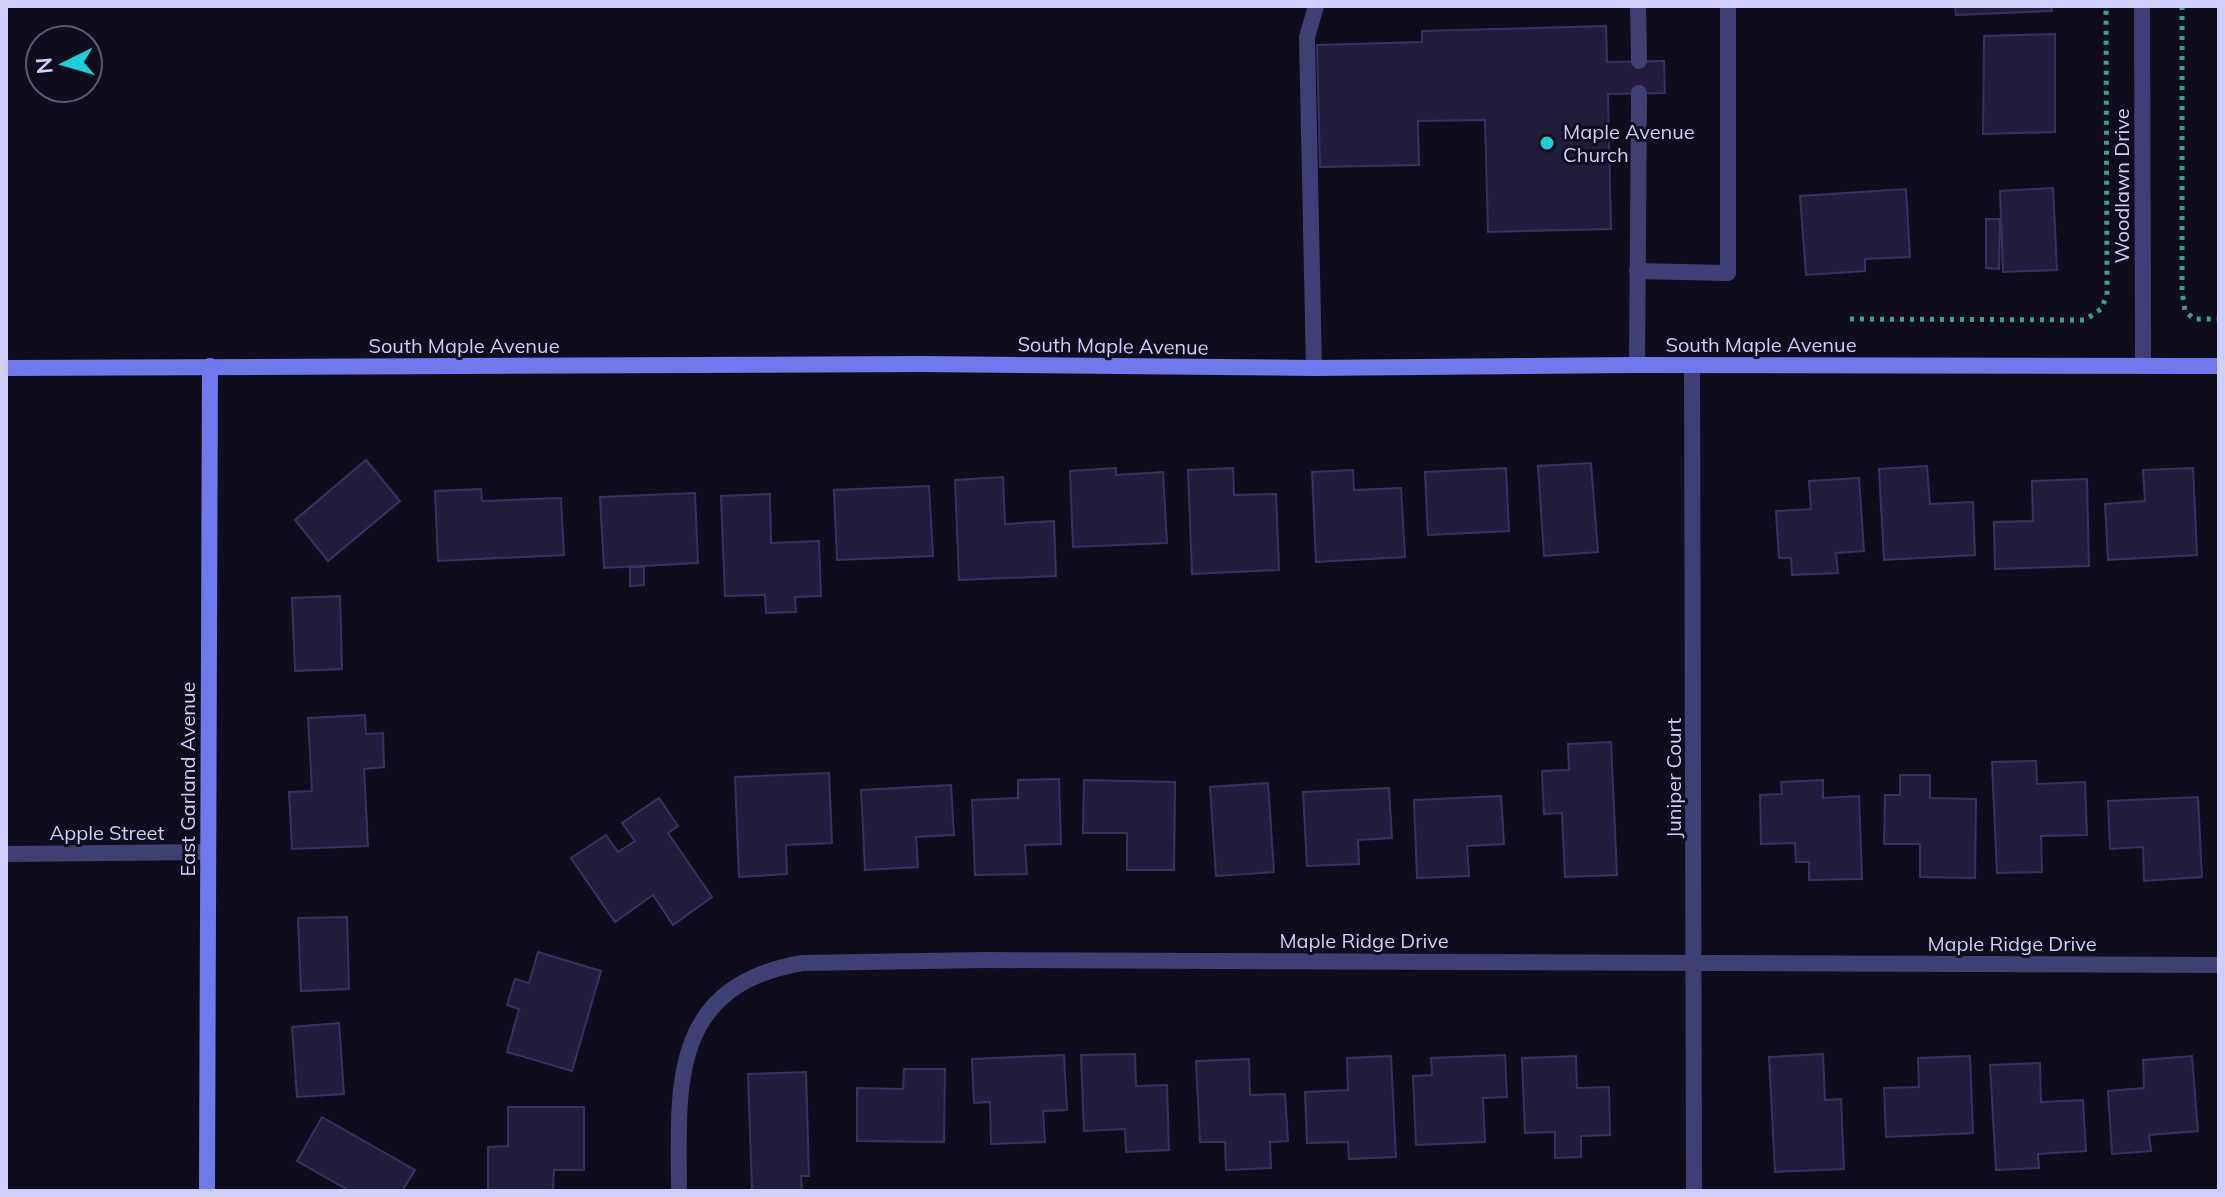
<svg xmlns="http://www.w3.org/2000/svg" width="2225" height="1197" font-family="Mulish,sans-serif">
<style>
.building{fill:#201c39;stroke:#373162;stroke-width:2}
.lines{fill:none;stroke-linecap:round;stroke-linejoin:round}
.path{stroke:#3c9e91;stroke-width:5;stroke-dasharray:4 6;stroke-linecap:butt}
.lane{stroke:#3e4074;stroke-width:16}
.street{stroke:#3e4074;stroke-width:16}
.secondary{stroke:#7177ec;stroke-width:16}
.poi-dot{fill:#1dd0d5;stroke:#0f0d1b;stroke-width:3}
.labels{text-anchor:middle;stroke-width:6;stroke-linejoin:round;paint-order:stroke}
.poi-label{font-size:20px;fill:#cfcef8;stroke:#0f0d1b;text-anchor:start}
.street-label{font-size:20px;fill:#cfcef8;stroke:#0f0d1b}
</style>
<rect width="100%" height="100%" fill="#0f0d1b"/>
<!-- building -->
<g class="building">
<polygon points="1955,6 2051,6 2052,11 1956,15"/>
<polygon points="1606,26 1607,62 1664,61 1665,93 1608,94 1611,229 1488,232 1485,120 1418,121 1419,165 1320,167 1317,45 1422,42 1422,31"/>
<polygon points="2055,34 2055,132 1983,134 1984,36"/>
<polygon points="2053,188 2057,270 2003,272 2000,191"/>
<polygon points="1906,189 1910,257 1865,259 1865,271 1806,275 1800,196"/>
<polygon points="1986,219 2000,219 1999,269 1986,268"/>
<polygon points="366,460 400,501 328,561 295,520"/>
<polygon points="1591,463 1598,552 1544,556 1538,466"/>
<polygon points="1927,466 1930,504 1973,502 1975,555 1884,560 1879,469"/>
<polygon points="1116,468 1116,475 1163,472 1167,543 1073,547 1070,471"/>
<polygon points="1233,468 1234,495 1276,494 1279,570 1192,574 1188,470"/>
<polygon points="1506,468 1509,531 1428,535 1425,472"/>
<polygon points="2193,468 2197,555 2108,560 2105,504 2145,501 2143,470"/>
<polygon points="1353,470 1354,490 1401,488 1405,557 1316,562 1312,472"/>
<polygon points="1003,477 1005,524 1054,521 1056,576 959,580 955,480"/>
<polygon points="1859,478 1864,551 1836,553 1838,573 1792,575 1791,558 1779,558 1776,511 1811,509 1809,481"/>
<polygon points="2087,479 2089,566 1995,569 1994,522 2033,521 2032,481"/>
<polygon points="929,486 933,556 837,560 834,490"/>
<polygon points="481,489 482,501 561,498 564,555 438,561 435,491"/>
<polygon points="695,493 698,563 604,568 600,497"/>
<polygon points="770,494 771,543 819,541 821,596 795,597 796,612 766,613 765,595 725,596 721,496"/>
<polygon points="630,567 644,567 644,585 630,586"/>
<polygon points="340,596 342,669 295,671 292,598"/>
<polygon points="365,715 366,734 383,733 384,767 364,769 368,846 292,849 289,792 312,791 308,718"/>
<polygon points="1611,742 1617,875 1565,877 1562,813 1544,814 1542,771 1569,770 1568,744"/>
<polygon points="2036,761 2037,784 2085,782 2087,835 2041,836 2042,872 1997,873 1992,762"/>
<polygon points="829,773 832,843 786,845 787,874 739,877 735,777"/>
<polygon points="1900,775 1930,775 1930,798 1976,799 1975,878 1920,877 1920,844 1884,844 1885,795 1900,795"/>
<polygon points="1059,779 1061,844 1025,845 1027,874 975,875 972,800 1018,798 1018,780"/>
<polygon points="1084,780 1175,782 1174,870 1127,870 1127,833 1083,833"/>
<polygon points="1823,780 1823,798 1859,796 1862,879 1809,880 1809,862 1796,862 1795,843 1761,844 1760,795 1782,794 1781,782"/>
<polygon points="1268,783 1274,872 1216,876 1210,787"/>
<polygon points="951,785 954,835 916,837 918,867 865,870 861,790"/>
<polygon points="1389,788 1392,838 1358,840 1359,864 1307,866 1303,792"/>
<polygon points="1501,796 1504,844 1467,846 1469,876 1417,878 1414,800"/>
<polygon points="2198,797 2202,877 2144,881 2143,847 2110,849 2108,801"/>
<polygon points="659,798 678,826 668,833 712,897 673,925 653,895 615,922 571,858 606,835 618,852 635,841 622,823"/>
<polygon points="347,917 349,989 301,991 298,918"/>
<polygon points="538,952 601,971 572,1071 507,1052 519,1009 507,1005 515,979 529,983"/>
<polygon points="339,1023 344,1094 297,1097 292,1027"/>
<polygon points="1135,1054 1136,1086 1167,1085 1169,1150 1126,1152 1125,1129 1084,1131 1081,1055"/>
<polygon points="1823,1054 1825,1100 1841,1099 1844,1169 1775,1172 1769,1057"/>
<polygon points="1064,1055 1067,1110 1043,1111 1045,1142 991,1144 990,1102 974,1103 972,1059"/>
<polygon points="1505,1055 1507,1097 1483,1098 1485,1142 1416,1145 1413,1076 1432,1075 1431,1058"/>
<polygon points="1391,1056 1396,1157 1349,1159 1348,1142 1307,1143 1305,1092 1348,1090 1347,1058"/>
<polygon points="1576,1056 1577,1088 1609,1087 1610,1135 1581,1136 1581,1157 1555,1158 1555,1132 1525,1133 1522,1058"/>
<polygon points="1970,1056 1973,1133 1886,1137 1884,1088 1919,1087 1918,1058"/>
<polygon points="2192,1056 2198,1131 2149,1135 2151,1151 2112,1154 2108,1091 2144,1088 2143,1060"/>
<polygon points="1249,1059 1250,1095 1285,1094 1288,1141 1270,1142 1271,1168 1226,1170 1225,1142 1200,1142 1196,1061"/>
<polygon points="2040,1063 2041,1102 2083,1100 2086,1151 2038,1154 2039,1168 1996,1170 1990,1065"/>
<polygon points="904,1069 945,1069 944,1142 857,1141 857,1088 903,1089"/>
<polygon points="806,1072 809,1176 801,1176 802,1191 752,1191 748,1074"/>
<polygon points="508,1107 584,1107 584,1170 554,1170 553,1191 488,1191 488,1147 508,1146"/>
<polygon points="322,1117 415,1170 402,1191 350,1191 297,1161"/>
</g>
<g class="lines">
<!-- path -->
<g class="path">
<polyline points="2182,6 2182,291 2185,311 2194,319 2219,319"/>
<polyline points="1850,319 2085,320 2101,309 2107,295 2106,6"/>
</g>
<!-- lane -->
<g class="lane">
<polyline points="1638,6 1639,61"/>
<polyline points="1637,271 1728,273 1728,6"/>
<polyline points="1637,365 1639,93"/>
<polyline points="1314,368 1307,37 1316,6"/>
</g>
<!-- street -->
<g class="street">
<polyline points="2142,6 2143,366"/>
<polyline points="1692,365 1694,1191"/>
<polyline points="6,854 208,852"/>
<path d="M679,1191C678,1084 670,986 802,963L985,960L2219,965"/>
</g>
<!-- secondary -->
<g class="secondary">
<polyline points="6,368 922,364 1314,368 1637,365 2219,366"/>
<polyline points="207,1191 210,366"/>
</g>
</g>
<!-- markers -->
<circle class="poi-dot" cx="1547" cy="143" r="8"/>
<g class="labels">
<!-- poi labels -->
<g class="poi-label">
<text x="1563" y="139">Maple Avenue<tspan x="1563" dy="23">Church</tspan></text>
</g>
<!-- street labels -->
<g class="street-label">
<text transform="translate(2122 186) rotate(-90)" y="7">Woodlawn Drive</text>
<text x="1761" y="352">South Maple Avenue</text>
<text x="464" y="353">South Maple Avenue</text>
<text transform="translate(1113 346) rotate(1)" y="7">South Maple Avenue</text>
<text transform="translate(1674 778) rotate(-90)" y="7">Juniper Court</text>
<text transform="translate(188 779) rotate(-90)" y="7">East Garland Avenue</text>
<text x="107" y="840">Apple Street</text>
<text x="1364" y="948">Maple Ridge Drive</text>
<text x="2012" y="951">Maple Ridge Drive</text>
</g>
</g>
<!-- border -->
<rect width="2225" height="1197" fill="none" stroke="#cfcef8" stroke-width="16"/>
<!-- north arrow -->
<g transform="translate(64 64) rotate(265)"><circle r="38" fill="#0f0d1b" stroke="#5c5a73" stroke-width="2"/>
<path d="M0-6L14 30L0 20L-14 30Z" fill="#1dd0d5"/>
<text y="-12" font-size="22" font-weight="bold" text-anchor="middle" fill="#cfcef8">N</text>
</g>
</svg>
